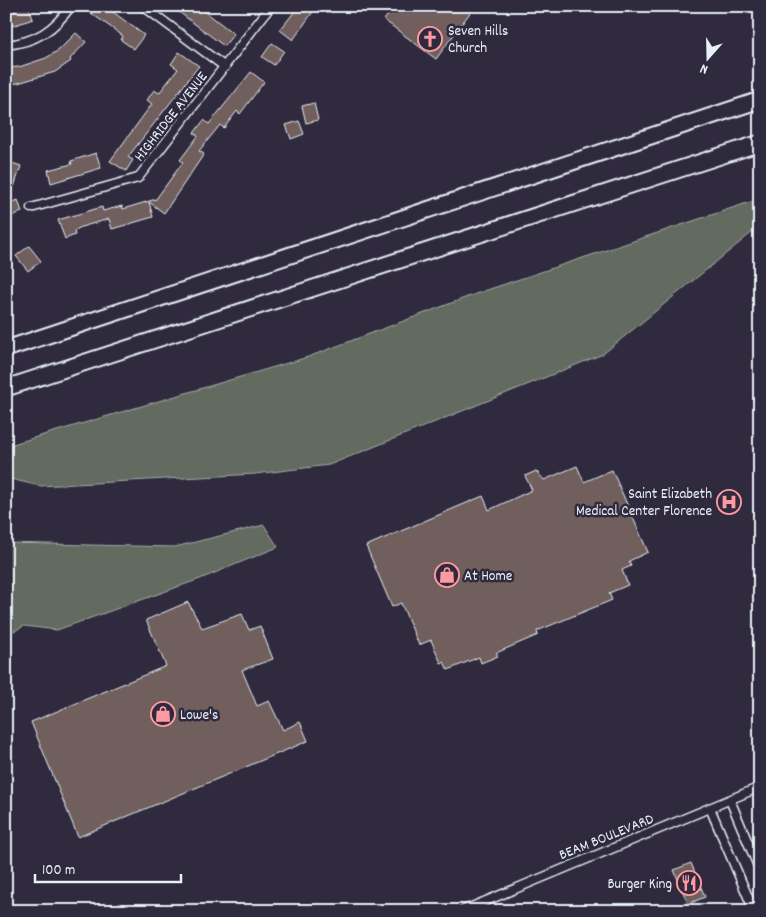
<svg xmlns="http://www.w3.org/2000/svg" width="766" height="917" font-family="Dekko,sans-serif">
<style>
.green{fill:#636a5e;stroke:#a6aeab}
.building{fill:#705e5d;stroke:#e8f1f8}
.lines{fill:none;stroke-linecap:round;stroke-linejoin:round}
.minor-casing{stroke:#e8f1f8;stroke-width:11}
.motorway-casing{stroke:#e8f1f8;stroke-width:19}
.minor{stroke:#2f2a3d;stroke-width:8}
.motorway{stroke:#2f2a3d;stroke-width:15}
.labels{text-anchor:middle;stroke-width:5;stroke-linejoin:round;paint-order:stroke}
.poi-label{font-size:15px;fill:#e8f1f8;stroke:#2f2a3d;text-anchor:start}
.street-label{font-size:15px;fill:#e8f1f8;stroke:#2f2a3d}
</style>
<rect width="100%" height="100%" fill="#2f2a3d"/>
<filter id="ink" filterUnits="userSpaceOnUse"><feTurbulence type="fractalNoise" baseFrequency=".02" numOctaves="2"/><feDisplacementMap in="SourceGraphic" scale="10" xChannelSelector="R" yChannelSelector="G"/><feConvolveMatrix kernelMatrix="1 2 1 2 8 2 1 2 1" color-interpolation-filters="sRGB"/></filter>
<g filter="url(#ink)">
<!-- green -->
<g class="green">
<polygon points="750,202 760,202 760,226 603,354 329,465 255,474 40,486 6,478 6,446 308,357 478,293"/>
<polygon points="264,525 278,547 200,579 57,630 24,626 6,635 6,543 175,547"/>
</g>
<!-- building -->
<g class="building">
<polygon points="13,6 23,6 24,8 29,7 33,19 12,26 8,14 15,11"/>
<polygon points="81,6 105,6 144,35 134,49 121,40 123,36"/>
<polygon points="171,6 198,6 234,34 224,46"/>
<polygon points="289,6 317,6 293,40 280,30 295,11"/>
<polygon points="395,6 475,6 436,59 384,20"/>
<polygon points="76,33 86,42 70,59 71,61 55,72 18,83 6,84 6,68 19,67 46,58 59,50"/>
<polygon points="272,43 284,51 274,65 262,57"/>
<polygon points="179,52 199,66 128,157 133,160 126,171 110,161 152,104 147,100 154,90 159,93 178,69 171,64"/>
<polygon points="251,72 264,82 240,114 237,111 224,128 220,125 199,151 204,154 164,213 149,202 153,217 112,229 109,219 81,227 74,231 75,235 65,239 58,220 102,207 103,211 122,206 123,209 156,199 183,162 180,160 198,136 194,133 204,120 209,124"/>
<polygon points="314,103 318,120 306,123 302,106"/>
<polygon points="299,121 304,134 291,139 286,125"/>
<polygon points="96,153 101,168 51,183 48,170 72,164 71,161"/>
<polygon points="6,161 21,166 14,187 6,184"/>
<polygon points="18,200 22,212 6,218 6,205"/>
<polygon points="29,246 41,261 28,271 16,256"/>
<polygon points="577,466 584,482 612,470 648,552 629,561 631,566 622,570 628,585 609,593 612,600 537,631 538,635 496,653 498,656 481,663 479,657 448,670 444,662 441,663 431,640 419,645 401,603 392,607 366,546 483,496 489,510 532,490 525,476 536,471 544,480"/>
<polygon points="188,602 202,628 242,614 249,630 260,626 273,659 242,670 257,706 269,701 283,730 300,722 308,741 78,837 31,722 166,666 146,620"/>
<polygon points="691,863 705,897 688,904 674,870"/>
</g>
<g class="lines">
<defs>
<g id="minor">
<polyline points="143,6 225,67"/>
<path d="M6,45C36,42 54,30 71,6"/>
<polyline points="31,208 138,178 271,6"/>
<polyline points="730,800 760,871"/>
<polyline points="710,808 754,911"/>
<polyline points="462,911 760,787"/>
</g>
<g id="motorway">
<polyline points="6,349 760,100"/>
<polyline points="6,388 760,143"/>
</g>
</defs>
<!-- minor casing -->
<use href="#minor" class="minor-casing"/>
<!-- motorway casing -->
<use href="#motorway" class="motorway-casing"/>
<!-- minor -->
<use href="#minor" class="minor"/>
<!-- motorway -->
<use href="#motorway" class="motorway"/>
</g>
</g>
<!-- icons -->
<defs>
<symbol id="church-ring" viewBox="-11 -11 22 22"><circle r="9.5" fill="#2f2a3d" stroke="#ff9aa2" stroke-width="1.5"/><path d="M-1.2-6h2.4v3.5h3.3v2.4h-3.3V6h-2.4V-.1h-3.3v-2.4h3.3Z" fill="#ff9aa2"/></symbol>
<symbol id="hospital-ring" viewBox="-11 -11 22 22"><circle r="9.5" fill="#2f2a3d" stroke="#ff9aa2" stroke-width="1.5"/><path d="M-5-5h3v3.5h4V-5h3V5h-3V1.5h-4V5h-3Z" fill="#ff9aa2"/></symbol>
<symbol id="shop-ring" viewBox="-11 -11 22 22"><circle r="9.5" fill="#2f2a3d" stroke="#ff9aa2" stroke-width="1.5"/><path d="M-5-2.5h2.3a2.7 3.5 0 0 1 5.4 0H5L5.5 6h-11ZM-1.5-2.5h3a1.5 2.3 0 0 0-3 0Z" fill="#ff9aa2"/></symbol>
<symbol id="restaurant-ring" viewBox="-11 -11 22 22"><circle r="9.5" fill="#2f2a3d" stroke="#ff9aa2" stroke-width="1.5"/><path d="M-5-6h1v4h1v-4h1v4h1v-4h1v5L-1.5 .5V6h-2V.5L-5-1ZM5-6V6H3V1.5H1.5Q1.5-4 5-6Z" fill="#ff9aa2"/></symbol>
</defs>
<g fill-rule="evenodd">
<use href="#church-ring" x="416" y="25" width="28" height="28"/>
<use href="#hospital-ring" x="715" y="488" width="28" height="28"/>
<use href="#shop-ring" x="433" y="561" width="28" height="28"/>
<use href="#shop-ring" x="149" y="700" width="28" height="28"/>
<use href="#restaurant-ring" x="675" y="869" width="28" height="28"/>
</g>
<g class="labels">
<!-- poi labels -->
<g class="poi-label">
<text x="448" y="35">Seven Hills<tspan x="448" dy="17">Church</tspan></text>
<text x="712" y="498" text-anchor="end">Saint Elizabeth<tspan x="712" dy="17">Medical Center Florence</tspan></text>
<text x="464" y="580">At Home</text>
<text x="180" y="719">Lowe's</text>
<text x="672" y="888" text-anchor="end">Burger King</text>
</g>
<!-- street labels -->
<g class="street-label">
<text transform="translate(170 116) rotate(-52)" y="5">HIGHRIDGE AVENUE</text>
<text transform="translate(606 836) rotate(-22)" y="5">BEAM BOULEVARD</text>
</g>
</g>
<!-- margin -->
<rect width="766" height="917" fill="none" stroke="#2f2a3d" stroke-width="25"/>
<rect x="12" y="12" width="741" height="892" fill="none" stroke="#e8f1f8" stroke-width="2" filter="url(#ink)"/>
<!-- north arrow -->
<g transform="translate(708 58) rotate(200)" stroke="#2f2a3d" stroke-width="4" paint-order="stroke">
<path d="M0-4L9 19L0 12L-9 19Z" fill="#e8f1f8"/>
<text y="-8" font-size="14" font-weight="bold" text-anchor="middle" fill="#e8f1f8">N</text>
</g>
<!-- scale -->
<path d="M35 874v8h146v-8" fill="none" stroke="#e8f1f8" stroke-width="2.5"/>
<text x="42" y="874" font-size="15" fill="#e8f1f8" stroke="#2f2a3d" stroke-width="4" paint-order="stroke">100 m</text>
</svg>
